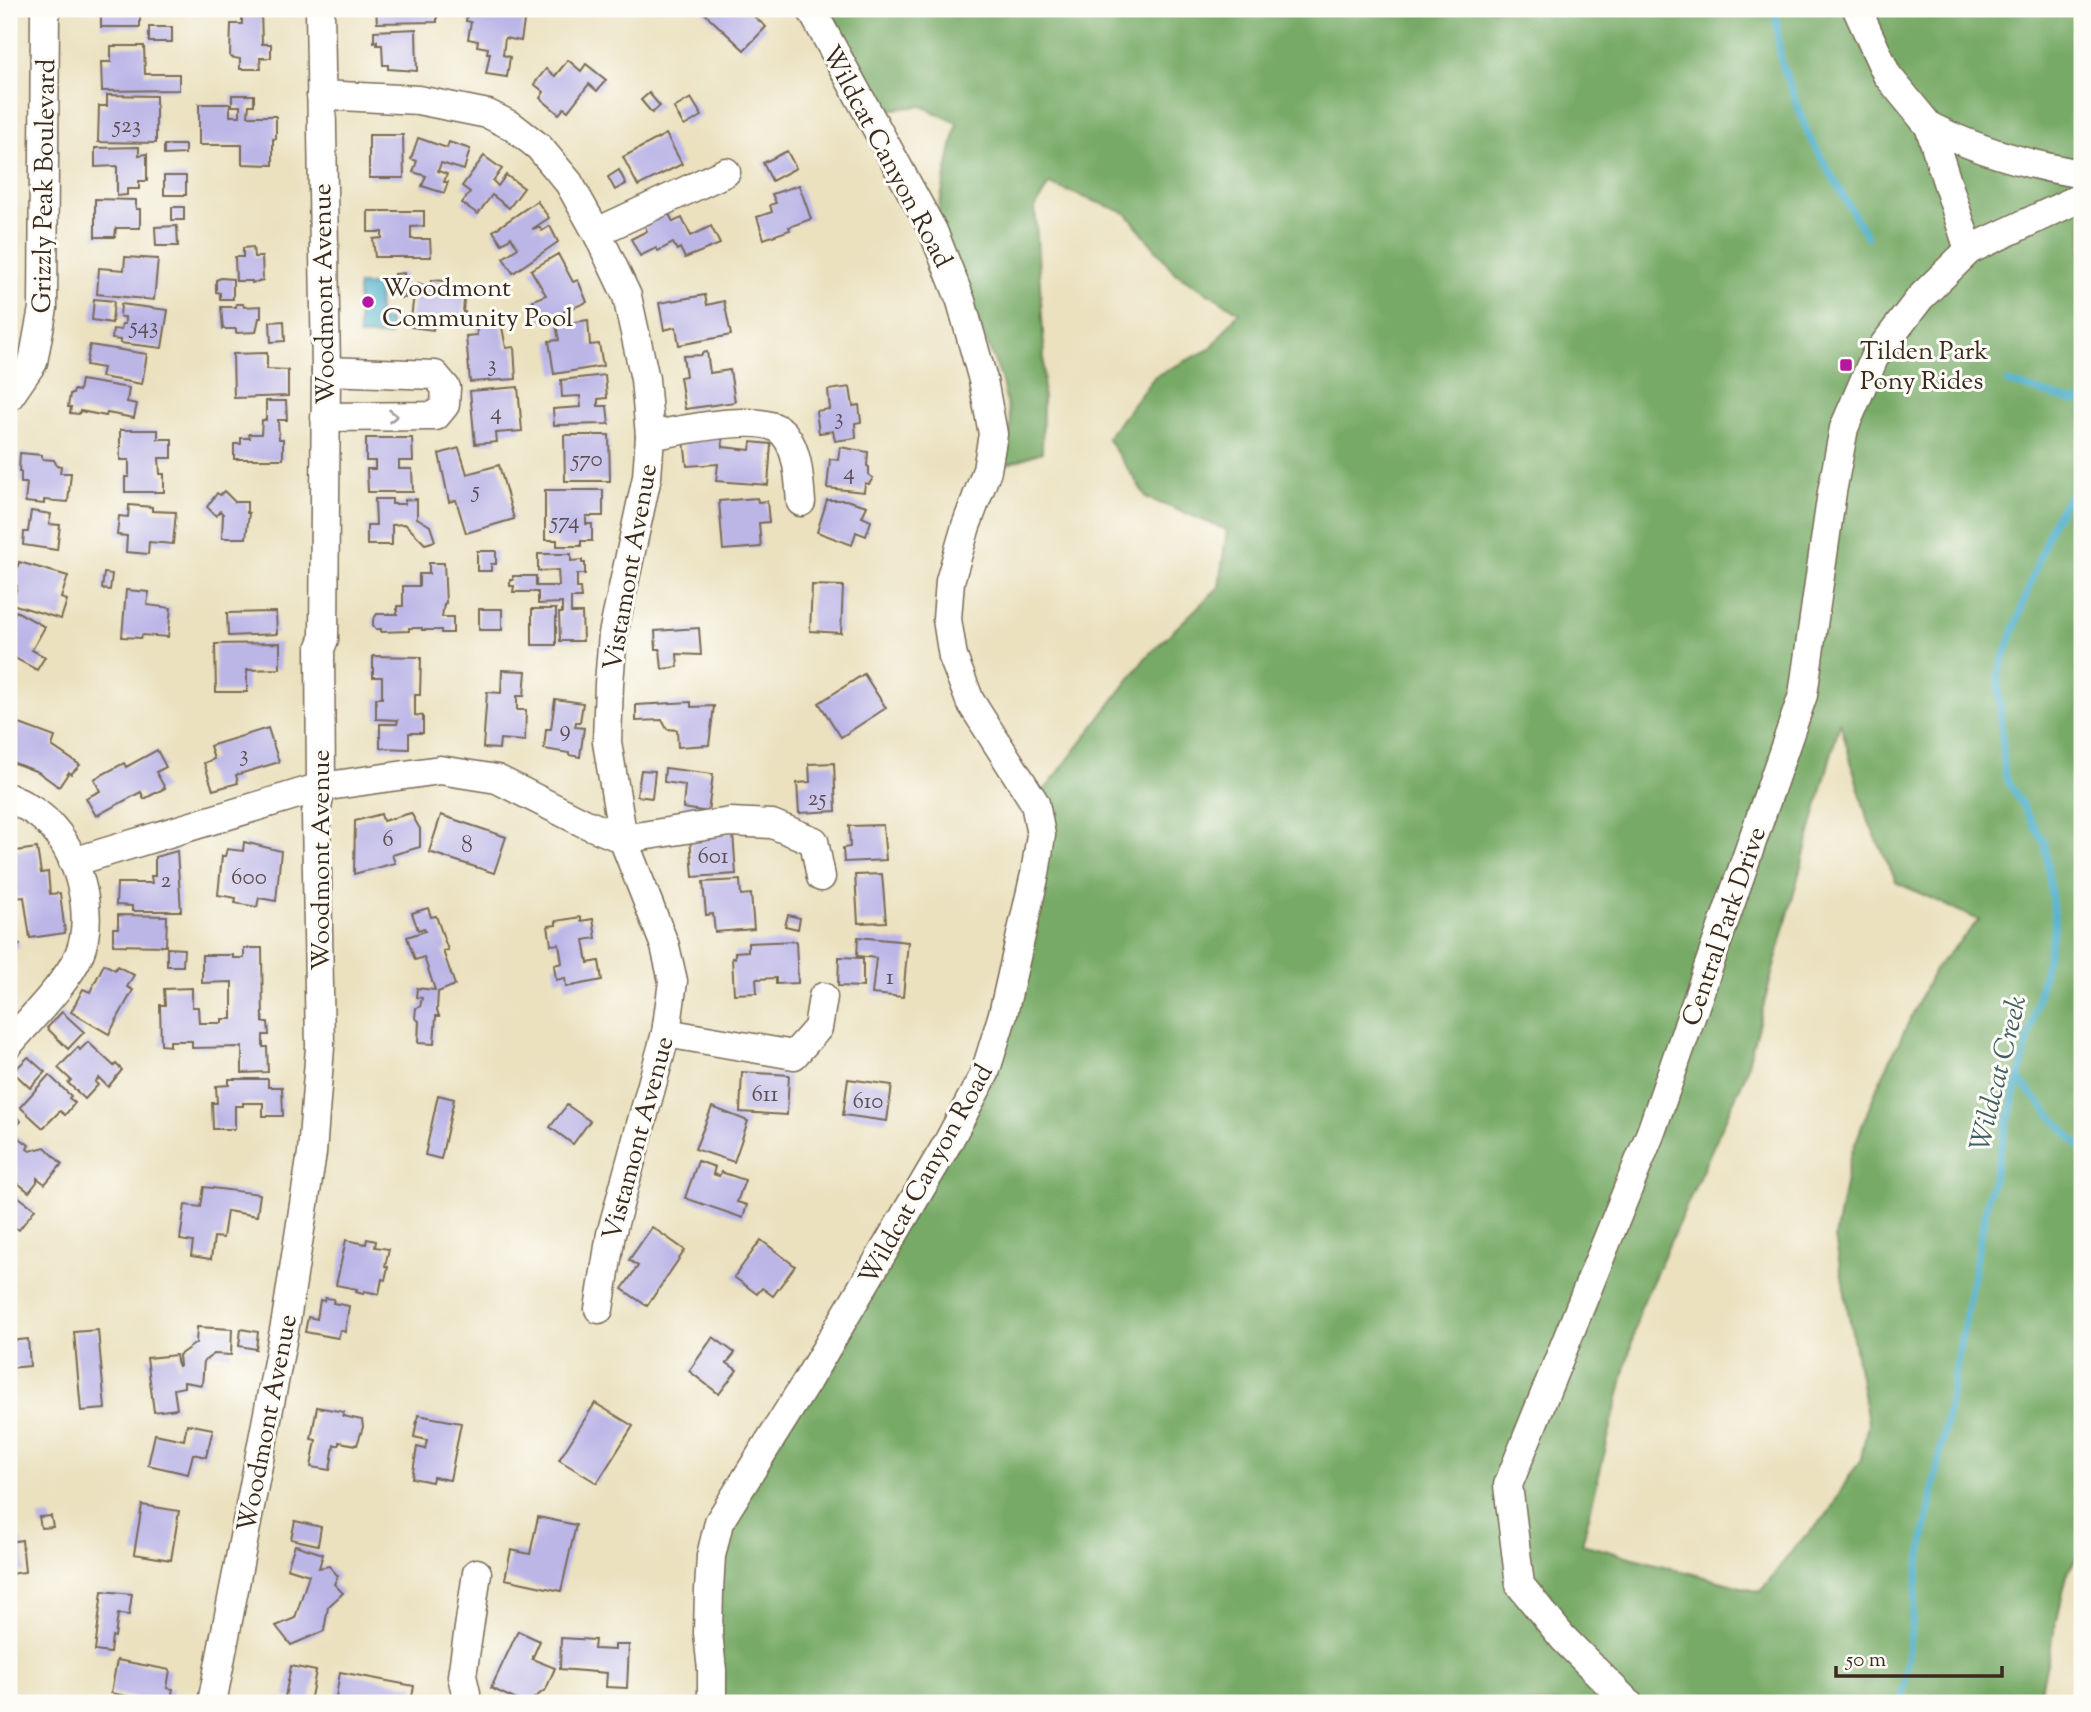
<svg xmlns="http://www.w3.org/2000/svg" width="2091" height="1712" font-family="'Sorts Mill Goudy',serif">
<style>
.forest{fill:#7a6;stroke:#596a42;stroke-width:2;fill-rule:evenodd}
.water{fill:#4baeca;stroke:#436c74;stroke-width:2}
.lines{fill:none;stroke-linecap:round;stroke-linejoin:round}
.stream{stroke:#4baeca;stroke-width:7}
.building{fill:#bcb6e7}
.minor-casing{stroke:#796a56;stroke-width:31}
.minor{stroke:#fff;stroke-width:28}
.oneway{stroke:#a79f9a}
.poi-dot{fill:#b5179e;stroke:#fdfcf7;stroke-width:2.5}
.labels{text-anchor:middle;stroke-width:6;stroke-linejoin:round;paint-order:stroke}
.number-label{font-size:23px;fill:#5b4d50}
.street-label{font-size:26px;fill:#3b2a1e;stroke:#fdfcf7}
.poi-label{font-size:26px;fill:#3b2a1e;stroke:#fdfcf7;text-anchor:start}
.water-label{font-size:28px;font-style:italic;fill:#415f63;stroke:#fdfcf7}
</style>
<rect width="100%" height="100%" fill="#fdfcf7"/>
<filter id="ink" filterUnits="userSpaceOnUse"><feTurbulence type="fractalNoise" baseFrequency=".0143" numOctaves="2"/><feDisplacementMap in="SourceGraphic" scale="14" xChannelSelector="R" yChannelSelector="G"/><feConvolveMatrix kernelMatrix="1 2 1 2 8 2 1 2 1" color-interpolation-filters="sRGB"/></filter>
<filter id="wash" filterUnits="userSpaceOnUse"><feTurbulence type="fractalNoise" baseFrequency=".00686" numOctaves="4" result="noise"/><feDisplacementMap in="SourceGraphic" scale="28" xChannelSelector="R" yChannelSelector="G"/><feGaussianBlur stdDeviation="1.57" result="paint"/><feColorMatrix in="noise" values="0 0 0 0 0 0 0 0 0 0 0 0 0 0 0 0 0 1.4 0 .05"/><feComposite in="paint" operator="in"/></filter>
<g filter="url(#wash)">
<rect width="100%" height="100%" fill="#ebe1bf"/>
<!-- forest -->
<path class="forest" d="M831,9H2082V1550L2068,1571L2038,1703H714L711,1556L985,1073L1035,803L1147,656L1219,587L1227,530L1147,498L1107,438L1155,376L1210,349L1239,312L1175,273L1126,213L1049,184L1035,208L1044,347L1042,452L1005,465L1011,422L1001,378L937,217L957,123L922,106L877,111L861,84ZM1840,722L1867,818L1897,883L1979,920L1934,970L1878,1085L1850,1157L1835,1238L1868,1422L1861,1459L1847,1480L1828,1514L1796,1546L1760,1592L1582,1544L1640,1309L1744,1078Z"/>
<!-- water -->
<polygon class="water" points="358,285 378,285 379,320 390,320 390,336 359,336"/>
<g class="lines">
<!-- stream -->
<g class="stream">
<polyline points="1775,9 1781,61 1808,134 1867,237"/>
<polyline points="2007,382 2071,401 2082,401"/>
<polyline points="2019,1080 2082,1149"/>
<polyline points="1902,1703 1919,1566 1988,1198 2019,1080 2055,924 2045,844 2005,776 1998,675 2052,523 2082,478"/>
</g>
</g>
<g id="blocks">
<!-- building -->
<g class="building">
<rect x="101" y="9" width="39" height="18"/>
<polygon points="242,9 261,9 262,44 271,44 271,58 260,58 261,69 240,69 240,59 230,57 231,24 242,24"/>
<polygon points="376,9 437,9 437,22 377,23"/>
<polygon points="468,9 499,9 498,13 507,15 508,12 525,15 521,41 505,38 503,55 510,57 507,77 486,74 490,53 487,53 488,48 477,46 478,41 468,39 471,22 466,21"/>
<polygon points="700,9 746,9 766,27 744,50"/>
<rect x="149" y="27" width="23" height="15"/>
<polygon points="416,29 417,71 388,69 388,65 383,65 382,45 377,45 377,41 374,42 374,31"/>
<polygon points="111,46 144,46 145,74 179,74 179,90 102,91 101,62 111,62"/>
<polygon points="568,60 581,71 586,64 606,80 597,91 589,84 568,111 564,108 559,114 540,98 544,92 534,84 546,69 555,76"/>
<polygon points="649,93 660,106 652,113 641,100"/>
<polygon points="107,95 156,96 156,143 98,142 99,106 107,106"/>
<polygon points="232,95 254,95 254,105 249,105 248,116 276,116 276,139 273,139 273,165 242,164 242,145 199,145 199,104 230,104 230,116 240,116 240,106 232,106"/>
<polygon points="691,98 702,116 684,126 674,108"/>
<polygon points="666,134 682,164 638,186 623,157"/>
<polygon points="369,135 403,135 404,178 369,178"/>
<polygon points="418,138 447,148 449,142 470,149 464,170 441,163 438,171 447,174 444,182 448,182 444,193 422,186 426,176 413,172 417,161 411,159"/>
<polygon points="164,145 185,145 185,154 164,155"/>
<polygon points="139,147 139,155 147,154 147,181 139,181 139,189 127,189 127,195 117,196 117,166 95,167 95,148"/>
<polygon points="787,151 796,168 772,181 763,163"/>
<polygon points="484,156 502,169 493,181 498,186 506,175 524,188 509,208 492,195 478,214 462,203 470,192 462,186"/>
<polygon points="619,170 626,184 615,190 608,177"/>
<rect x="164" y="176" width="22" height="19"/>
<polygon points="799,185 811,219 789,227 790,230 764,239 757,217 772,212 770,205 776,203 772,194"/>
<polygon points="95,199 136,200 136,209 140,209 140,228 116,228 115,237 95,237"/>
<polygon points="537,201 549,218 532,229 539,227 542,231 550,226 558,242 513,273 503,258 518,248 511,237 502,244 493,231"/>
<rect x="172" y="207" width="12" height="13"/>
<polygon points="368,211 424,211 424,226 411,227 411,239 430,239 431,257 375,257 373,239 382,238 382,232 368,232"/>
<polygon points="668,212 673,222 682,218 691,236 711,226 720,244 685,258 680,248 677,250 673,243 658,251 656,248 640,256 631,239 647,231 644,224"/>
<polygon points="177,226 178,246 156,246 155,227"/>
<polygon points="253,247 254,257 262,257 263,280 252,283 252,281 236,281 235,257 243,257 243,248"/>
<polygon points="558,254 573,282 578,280 587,302 542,321 533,300 546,295 531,270"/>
<polygon points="125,257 158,259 154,300 97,294 99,268 124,270"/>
<polygon points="404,273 405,298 396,298 395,274"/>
<polygon points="221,278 233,279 233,299 220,299 220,293 216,292 216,280"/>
<polygon points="431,280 445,281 444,287 459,287 458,289 465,290 463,312 465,312 464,320 461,319 460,324 434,321 433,330 410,327 414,294 417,294 418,284 430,286"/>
<polygon points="705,295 707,305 724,301 731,335 679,345 676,327 664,330 659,303"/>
<polygon points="94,299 114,301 112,323 92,320"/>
<polygon points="121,304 168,310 162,348 120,343 120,340 112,339 113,329 121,330 122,324 125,324 125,317 120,317"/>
<polygon points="236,304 243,304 244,307 261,306 261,318 259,318 256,332 236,333 236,329 223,329 221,307 236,307"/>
<polygon points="588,320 590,345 599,344 603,366 554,374 549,341 559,340 556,325"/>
<polygon points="284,321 285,341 271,342 270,322"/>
<polygon points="501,322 506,348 514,347 516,379 470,382 466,336 477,335 476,324"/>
<polygon points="90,345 147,354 142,384 101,377 103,368 86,365"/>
<polygon points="707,352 710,373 730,370 735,402 685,409 680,377 686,376 683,356 702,355 702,353"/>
<polygon points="267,353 267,369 288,370 288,396 234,398 233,354"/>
<polygon points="605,375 607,398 598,399 598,406 607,406 609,424 554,425 553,409 581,407 580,396 562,397 561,380"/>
<polygon points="81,380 129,388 127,402 137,404 134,418 107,413 106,416 80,411 79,414 70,413 71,407 68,407 70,394 73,394 74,390 79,391"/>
<polygon points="518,387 522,431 496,433 497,442 475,444 470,391"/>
<polygon points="850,387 853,406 859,405 861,422 855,423 856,438 835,441 833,431 819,433 816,411 830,409 828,390"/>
<polygon points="266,401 286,401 287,420 278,420 279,439 283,439 283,459 234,459 234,444 241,444 241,438 250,438 249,434 261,434 262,420 266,420"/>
<polygon points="120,430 158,430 158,439 172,439 172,458 159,458 160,474 164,474 164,492 125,492 125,477 129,477 129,460 120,460"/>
<polygon points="564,435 609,435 610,481 565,481"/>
<polygon points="366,438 412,438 413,461 399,461 399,469 412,469 413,492 368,492 367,469 375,469 375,461 366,461"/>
<polygon points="722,438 723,447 750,450 751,442 771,444 768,485 716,481 718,464 687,466 684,441"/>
<polygon points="840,447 868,452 867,466 869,467 869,475 873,478 869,484 865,483 864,492 827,488 830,459 838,460"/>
<polygon points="459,448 467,474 499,465 514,519 466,533 456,500 449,502 439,454"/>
<polygon points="20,453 42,455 42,459 54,460 57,466 61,466 60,473 71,473 68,502 44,500 44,504 25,502 27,483 21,483 21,472 19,472"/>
<polygon points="545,490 603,490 603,516 586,516 586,524 592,524 592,541 581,541 581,546 557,546 557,540 545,540"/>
<polygon points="224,491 235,502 247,502 247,513 249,513 246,538 222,538 223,514 220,511 216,516 207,507 217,493 220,495"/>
<polygon points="757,498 758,502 767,501 769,522 759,523 761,547 723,550 719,501"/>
<polygon points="375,499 392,499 392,504 405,504 405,500 417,499 417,518 430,526 435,541 425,544 405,524 392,525 392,545 367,545 367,525 376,525"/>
<polygon points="827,500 846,500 867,506 862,517 871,521 866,536 856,532 852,545 817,532"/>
<polygon points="129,505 152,507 152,511 176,512 173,544 149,542 148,554 126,552 127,536 117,535 119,516 128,517"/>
<polygon points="31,511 51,514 49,524 60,525 57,550 23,545 24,532 28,532"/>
<polygon points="477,551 496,551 496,564 491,564 491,571 477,571"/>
<polygon points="538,554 571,554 571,561 582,560 582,563 585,563 585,574 577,574 577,588 580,588 581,598 571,598 571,613 582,613 583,641 560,641 559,613 562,613 562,603 538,604 538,592 513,592 514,586 510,586 510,580 513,580 513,576 536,576 536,586 559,586 558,570 538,571"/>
<polygon points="19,562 68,576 61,598 67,600 61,619 12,604 17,586 12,585"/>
<polygon points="429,563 444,563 446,603 444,604 442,617 453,617 453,633 441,633 441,630 422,630 422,628 409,628 409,631 381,632 381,629 376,629 373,625 373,620 377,614 397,614 397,606 403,606 403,586 419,586 419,574 429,574"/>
<polygon points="104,573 112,574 110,590 102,589"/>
<polygon points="812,585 843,586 841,633 810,631"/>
<polygon points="126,590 149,592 147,605 171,608 168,637 142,635 141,638 122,637"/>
<rect x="479" y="609" width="23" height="21"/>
<rect x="532" y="609" width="24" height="36"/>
<polygon points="16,611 45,627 32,650 45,657 37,670 9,655 9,624"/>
<polygon points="276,612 277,634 228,636 227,613"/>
<polygon points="699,628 701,655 677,654 678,667 662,669 660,649 656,649 655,631"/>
<polygon points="280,643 280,669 247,670 247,692 216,692 215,644"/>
<polygon points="373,656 421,657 420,695 415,695 415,715 423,716 423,733 409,733 409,749 380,748 380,724 397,724 398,720 376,719 376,698 382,698 382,677 373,677"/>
<polygon points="502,670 526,671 524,696 517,696 517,710 526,710 525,741 500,739 499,749 483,748 487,692 501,693"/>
<polygon points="864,674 886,708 841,737 819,703"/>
<polygon points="555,699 583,703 580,722 576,722 575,727 584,728 580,757 569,755 569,753 544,749 546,729 551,729"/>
<polygon points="691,702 691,707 714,706 709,745 678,747 677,730 667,729 662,720 636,721 636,705"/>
<polygon points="17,723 55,737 52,746 80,765 71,774 69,772 59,787 38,772 9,761 9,725"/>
<polygon points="268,728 279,762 236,775 238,783 213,790 204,763 214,759 210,746"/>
<polygon points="157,750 166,767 156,772 165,788 144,799 141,792 96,816 86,798 100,791 94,779 124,763 126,767"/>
<polygon points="834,763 836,811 799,813 797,783 810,782 809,764"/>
<polygon points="665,768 713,774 708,812 683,808 685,785 664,782"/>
<polygon points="641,770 655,771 652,798 637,796"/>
<polygon points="411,813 420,829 420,847 392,855 395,863 354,874 355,821 381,814 383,821"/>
<polygon points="441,815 506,837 494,873 429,852"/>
<polygon points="883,825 886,860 844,862 843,848 850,847 849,826"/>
<polygon points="733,833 736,874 693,877 690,836"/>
<polygon points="244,842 281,851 276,901 259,898 257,907 235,903 236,898 218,895 222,856 225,856 227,849 243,851"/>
<polygon points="37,848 41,873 48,872 50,894 60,893 65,933 30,938 24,897 15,898 13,886 9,886 9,852"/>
<polygon points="177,851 181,911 132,911 132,906 116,905 117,883 152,883 151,876 155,876 155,857"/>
<polygon points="882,874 886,922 858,923 855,875"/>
<polygon points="740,880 741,895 751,894 754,929 715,932 713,914 706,915 703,882"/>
<polygon points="428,908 431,917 436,916 448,950 443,951 455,985 438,992 437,1010 439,1016 436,1016 434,1044 418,1043 419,1021 415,1018 416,1008 420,1007 422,998 416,997 417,988 435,990 424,957 415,960 407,937 425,931 424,928 418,930 412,913"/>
<polygon points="118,915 167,916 166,946 113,945 113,928 118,928"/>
<polygon points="788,915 800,918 798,929 785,926"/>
<polygon points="581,917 581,921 593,919 596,938 584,940 588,963 599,961 602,980 566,987 565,978 556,980 554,965 562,963 559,944 551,945 548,926 556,925 556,921"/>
<polygon points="9,934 20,945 9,957"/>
<polygon points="858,937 908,942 903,997 872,994 876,958 857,956"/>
<polygon points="796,941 798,983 776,984 776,978 756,979 757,993 734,994 732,958 735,958 735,952 748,951 748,943"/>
<polygon points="167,948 184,949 183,966 167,966"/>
<polygon points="244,948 262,948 263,1022 268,1022 269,1035 263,1035 263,1047 267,1047 268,1072 242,1073 242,1047 192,1048 192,1041 170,1041 170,1046 161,1045 160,1005 165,1005 164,989 192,988 192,1007 198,1007 199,1023 222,1023 222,1019 232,1019 232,982 202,983 202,955 233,955 233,958 244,958"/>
<polygon points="839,957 863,958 863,987 838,986"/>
<polygon points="104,964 115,970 117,966 134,975 127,987 133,990 109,1034 71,1012 83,989 90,992"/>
<polygon points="62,1012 84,1032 68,1049 47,1028"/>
<polygon points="88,1042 114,1066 116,1064 122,1070 108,1087 99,1078 95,1082 98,1085 85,1099 68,1083 71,1080 58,1068 78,1047 80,1050"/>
<polygon points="28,1057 45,1072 30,1088 13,1072"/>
<polygon points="742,1072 789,1075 787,1115 740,1112"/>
<polygon points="49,1075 71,1096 69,1098 75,1103 65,1115 60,1111 43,1128 20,1107"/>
<polygon points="229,1079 268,1079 268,1087 282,1087 283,1116 263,1116 263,1103 243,1103 243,1106 235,1106 235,1129 213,1129 212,1103 217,1103 216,1086 229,1085"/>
<polygon points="848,1079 892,1085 887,1121 843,1115"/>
<polygon points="438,1095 454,1099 441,1159 425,1155"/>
<polygon points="567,1105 590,1121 573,1144 550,1127"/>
<polygon points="712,1107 748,1121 734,1162 695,1149"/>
<polygon points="9,1111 21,1121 11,1132 29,1145 27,1149 30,1151 45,1147 62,1164 45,1184 37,1178 37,1182 29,1192 9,1176 11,1167 9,1165"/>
<polygon points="698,1161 715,1167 713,1174 719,1176 721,1172 745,1180 737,1202 747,1205 743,1218 685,1198"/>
<polygon points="204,1187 260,1194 257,1216 227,1211 223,1238 214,1237 211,1259 191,1256 193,1242 180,1240 185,1205 201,1207"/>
<polygon points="9,1190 35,1209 19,1230 9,1223"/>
<polygon points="652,1227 685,1250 647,1306 622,1289 638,1266 629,1260"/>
<polygon points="367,1239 376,1241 375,1247 389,1249 385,1266 388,1267 385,1280 382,1279 379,1294 364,1291 363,1294 356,1292 357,1289 336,1285 346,1240 366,1244"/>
<polygon points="761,1240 795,1266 773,1296 762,1288 757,1294 734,1277"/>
<polygon points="325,1298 334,1299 333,1303 349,1306 345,1332 340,1330 338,1338 305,1332 308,1317 317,1319 320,1300 324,1301"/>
<polygon points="197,1327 232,1329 231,1355 214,1354 204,1361 202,1385 184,1382 184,1387 174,1389 177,1409 154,1412 147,1358 176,1355 178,1366 180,1366 179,1355 196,1343"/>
<polygon points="241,1329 258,1332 256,1349 239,1346"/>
<polygon points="98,1330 105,1409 81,1411 74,1332"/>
<polygon points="713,1337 735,1353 727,1363 737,1370 719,1394 689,1371"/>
<polygon points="28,1339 30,1366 9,1368 9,1341"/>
<polygon points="595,1403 633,1426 597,1483 559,1460"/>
<polygon points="317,1407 344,1412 343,1416 362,1420 363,1427 357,1445 339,1442 339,1445 334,1445 330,1470 311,1467 316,1440 311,1439"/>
<polygon points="418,1415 461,1423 450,1480 433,1477 432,1482 412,1478 417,1447 425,1449 427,1440 414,1437"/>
<polygon points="187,1424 213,1429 206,1457 193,1454 188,1474 148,1465 155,1434 184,1440"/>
<polygon points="142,1505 179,1511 171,1560 134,1554"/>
<polygon points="51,1516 53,1527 41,1528 39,1517"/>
<polygon points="538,1517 576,1525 561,1591 505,1579 511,1550 530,1554"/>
<polygon points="295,1521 321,1527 318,1545 291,1539"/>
<polygon points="22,1540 25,1572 9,1574 9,1542"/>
<polygon points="295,1545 323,1554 319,1568 329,1566 338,1576 334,1584 343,1593 328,1607 324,1631 291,1645 276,1626 295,1618 309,1575 287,1568"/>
<polygon points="102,1591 132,1594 129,1615 118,1614 115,1637 112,1636 110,1653 95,1651"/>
<polygon points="518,1631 540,1641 532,1659 555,1668 546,1689 528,1703 523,1703 491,1688"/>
<polygon points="561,1638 595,1640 594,1649 615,1650 615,1645 629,1645 627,1688 606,1687 607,1673 560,1669"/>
<polygon points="117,1660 170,1670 167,1688 173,1689 170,1703 141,1703 142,1699 111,1693"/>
<polygon points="291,1666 316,1671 310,1702 285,1697"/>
<polygon points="340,1672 414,1686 411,1703 335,1703"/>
</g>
</g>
</g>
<g filter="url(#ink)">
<use href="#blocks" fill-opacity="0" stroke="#796a56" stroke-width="2"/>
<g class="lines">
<defs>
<g id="minor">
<polyline points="1857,9 1887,75 1929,126 1969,250"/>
<polyline points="321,95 418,100 488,114 512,126 539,147 569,183 598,235 627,296 645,379 650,436 647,477 613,634 609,683 607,742 623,839 665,946 673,981 666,1033 611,1234 599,1309"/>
<path d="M1929,126C1978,151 2028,165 2082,174"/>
<polyline points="597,232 726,172"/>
<polyline points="9,397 33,362 43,308 45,9"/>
<polyline points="325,417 436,416 445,405 446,388 435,375 326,371"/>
<path d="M650,436C678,431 767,410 785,435C799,453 799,481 801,502"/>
<path d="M9,798C24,804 42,815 53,828C80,859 95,916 79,955C67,983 29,1020 9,1044"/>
<polyline points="73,862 321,787 440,770 497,779 584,823 623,839 730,822 772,824 814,841 821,877"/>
<polyline points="666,1033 794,1055 818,1028 823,997"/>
<polyline points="212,1703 286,1320 312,1153 320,1047 316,814 321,787 320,649 324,639 326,371 320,9"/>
<polyline points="464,1703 466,1693 462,1676 477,1573"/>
<polyline points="712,1703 712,1670 708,1633 709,1590 711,1556 719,1522 807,1381 947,1144 985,1073 1003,1014 1035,874 1041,835 1035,803 970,701 953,657 947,619 950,581 966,526 987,470 993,434 983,380 961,301 933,231 811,9"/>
<polyline points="1628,1703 1563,1638 1520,1585 1508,1485 1651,1132 1803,695 1832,492 1844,428 1874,358 1920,298 1969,250 2082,197"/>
</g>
</defs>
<!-- minor casing -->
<use href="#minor" class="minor-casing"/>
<!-- minor -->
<use href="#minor" class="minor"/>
</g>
<!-- one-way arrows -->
<defs><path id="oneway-chevron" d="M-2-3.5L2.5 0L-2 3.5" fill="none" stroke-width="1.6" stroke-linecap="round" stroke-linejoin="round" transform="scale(1.75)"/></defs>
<use class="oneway" href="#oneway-chevron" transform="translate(393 416)"/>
</g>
<!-- markers -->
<g class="poi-dot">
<circle cx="368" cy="302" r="7"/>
<rect x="1839" y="358" width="14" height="14" rx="3.5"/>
</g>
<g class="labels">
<!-- number labels -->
<g class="number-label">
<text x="127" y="132">523</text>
<text x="144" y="333">543</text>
<text x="492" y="371">3</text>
<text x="496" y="419">4</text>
<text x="839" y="424">3</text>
<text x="587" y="466">570</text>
<text x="849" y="479">4</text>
<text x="476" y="497">5</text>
<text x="565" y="528">574</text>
<text x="565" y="736">9</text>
<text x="244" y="761">3</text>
<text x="817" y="805">25</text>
<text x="388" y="846">6</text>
<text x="467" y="852">8</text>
<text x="713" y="863">601</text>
<text x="249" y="884">600</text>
<text x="166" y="887">2</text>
<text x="890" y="984">1</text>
<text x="765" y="1101">611</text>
<text x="868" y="1108">610</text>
</g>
<!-- street labels -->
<g class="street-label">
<text transform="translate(888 156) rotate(62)" y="9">Wildcat Canyon Road</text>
<text transform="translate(43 186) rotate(-89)" y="9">Grizzly Peak Boulevard</text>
<text transform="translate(323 294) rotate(-91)" y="9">Woodmont Avenue</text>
<text transform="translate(629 567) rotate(-80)" y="9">Vistamont Avenue</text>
<text transform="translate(320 860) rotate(-90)" y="9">Woodmont Avenue</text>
<text transform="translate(1723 926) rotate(-71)" y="9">Central Park Drive</text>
<text transform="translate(637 1138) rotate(-75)" y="9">Vistamont Avenue</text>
<text transform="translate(925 1174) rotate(-61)" y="9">Wildcat Canyon Road</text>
<text transform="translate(266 1423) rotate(-79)" y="9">Woodmont Avenue</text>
</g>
<!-- poi labels -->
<g class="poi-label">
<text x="382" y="296">Woodmont<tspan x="382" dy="30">Community Pool</tspan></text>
<text x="1860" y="359">Tilden Park<tspan x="1860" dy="30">Pony Rides</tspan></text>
</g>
<!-- water labels -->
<g class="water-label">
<text transform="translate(1997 1073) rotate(-76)" y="10">Wildcat Creek</text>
</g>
</g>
<!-- margin -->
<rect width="2091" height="1712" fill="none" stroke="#fdfcf7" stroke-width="35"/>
<!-- scale -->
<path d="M1836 1666v10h166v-10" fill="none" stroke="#3b2a1e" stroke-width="3.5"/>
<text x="1846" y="1666" font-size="21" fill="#3b2a1e" stroke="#fdfcf7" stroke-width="5" paint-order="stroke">50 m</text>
</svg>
